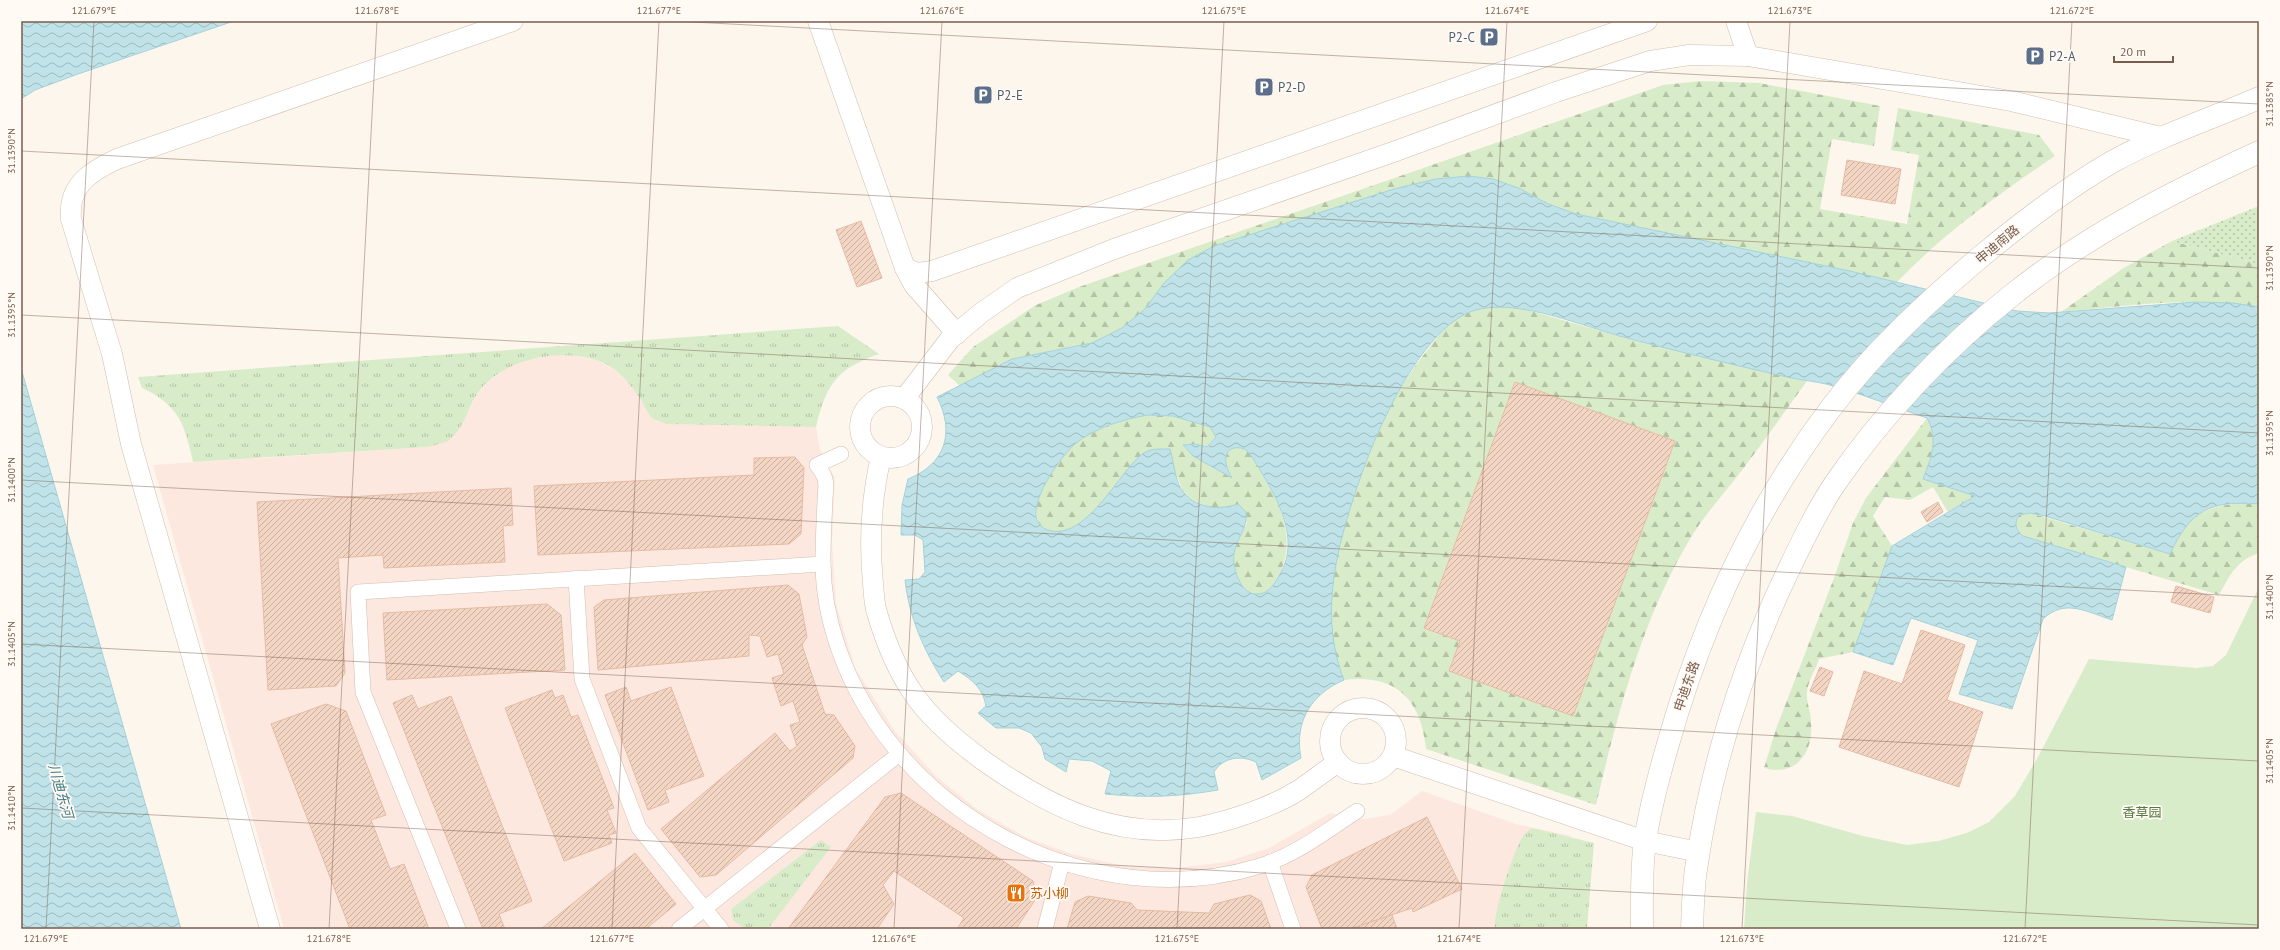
<svg xmlns="http://www.w3.org/2000/svg" width="2280" height="950" font-family="'PT Sans','Noto Sans SC',sans-serif">
<style>
.commercial{fill:#fde8e0}
.grass{fill:url(#grass-tufts)}
.forest{fill:url(#forest-firs);fill-rule:evenodd}
.park{fill:url(#park-dots)}
.garden{fill:#d8ecc9}
.water{fill:url(#water-waves);stroke:#a5d3da;fill-rule:evenodd}
.building{fill:url(#building-hatch);stroke:#e6bba3}
.lines{fill:none;stroke-linecap:round;stroke-linejoin:round}
.pedestrian-casing{stroke:#d1beb0;stroke-width:16}
.minor-casing{stroke:#d1beb0;stroke-width:21}
.tertiary-casing{stroke:#d1beb0;stroke-width:23}
.pedestrian{stroke:#fff;stroke-width:15}
.minor{stroke:#fff;stroke-width:20}
.tertiary{stroke:#fff;stroke-width:22}
.ticks{fill:none;stroke:#7a5c4d;stroke-width:1;stroke-opacity:0.45}
.labels{text-anchor:middle;stroke-width:3.5;stroke-linejoin:round;paint-order:stroke}
.service-label{font-size:13px;fill:#4e5e75;stroke:#fffaf3;text-anchor:start}
.street-label{font-size:13px;fill:#7a5c4d;stroke:#fffaf3}
.park-label{font-size:13px;fill:#537a41;stroke:#fffaf3}
.food-label{font-size:13px;fill:#c56008;stroke:#fffaf3;text-anchor:start}
.water-label{font-size:14px;font-style:italic;fill:#437c86;stroke:#fffaf3}
.neatline{fill:none;stroke:#7a5c4d;stroke-width:1.5}
.ticks-label{font-size:10px;text-anchor:middle;fill:#7a5c4d}
</style>
<defs>
<pattern id="grass-tufts" width="24" height="20" patternUnits="userSpaceOnUse"><rect width="24" height="20" fill="#d8ecc9"/><path d="M3 7l-1-3M5 7V3M7 7l1-3M15 17l-1-3M17 17v-4M19 17l1-3" fill="none" stroke="#b4c2a5"/></pattern>
<pattern id="forest-firs" width="22" height="20" patternUnits="userSpaceOnUse"><rect width="22" height="20" fill="#d8ecc9"/><path d="M5 1l3.5 6h-7zM16 11l3.5 6h-7z" fill="#b4c2a5"/></pattern>
<pattern id="park-dots" width="8" height="8" patternUnits="userSpaceOnUse"><rect width="8" height="8" fill="#d8ecc9"/><path d="M2 2h.1M6 6h.1" fill="none" stroke="#b4c2a5" stroke-width="1.8" stroke-linecap="round"/></pattern>
<pattern id="water-waves" width="16" height="10" patternUnits="userSpaceOnUse"><rect width="16" height="10" fill="#bfe3e8"/><path d="M0 5q4-4 8 0t8 0" fill="none" stroke="#a0bbbe"/></pattern>
<pattern id="building-hatch" width="6" height="6" patternUnits="userSpaceOnUse"><rect width="6" height="6" fill="#f3d5c3"/><path d="M-1 1l2-2M0 6l6-6M5 7l2-2" fill="none" stroke="#cab0a1"/></pattern>
</defs>
<rect width="100%" height="100%" fill="#fdf6ec"/>
<!-- commercial -->
<polygon class="commercial" points="570,355 597,360 615,370 632,386 652,418 666,424 816,427 819,446 826,464 835,477 832,542 836,604 855,668 894,730 937,777 978,810 1027,838 1072,854 1124,866 1176,868 1226,862 1269,848 1330,813 1364,819 1390,815 1422,791 1516,824 1571,836 1566,929 284,929 153,465 428,447 459,429 477,394 489,381 505,369 527,360 547,356"/>
<!-- grass -->
<g class="grass">
<path d="M838,326L879,354C836,369 826,385 816,427L666,424C662,422 655,420 652,418C647,413 644,405 641,400C630,383 616,366 596,360C557,348 502,359 477,394C467,409 463,433 446,442C440,444 434,445 428,447L193,462C185,425 179,405 142,388L138,377Z"/>
<path d="M1532,828L1594,843L1587,929H1495C1492,915 1514,849 1523,836C1525,833 1529,830 1532,828Z"/>
<polygon points="821,840 831,847 768,929 745,929 733,920 731,909"/>
</g>
<!-- forest -->
<g class="forest">
<path d="M1701,81L1759,83L1880,106L1874,146L1832,139L1820,209L1907,224L1919,155L1891,150L1898,108L2039,135L2055,156C1999,194 1944,233 1897,282L1576,214L1546,203L1521,189L1188,260L1164,283L1145,309L1122,328L1092,343L1012,359L960,386L948,375L973,347L1036,305L1079,287L1663,85Z"/>
<path d="M2172,241L2259,264V307C2194,296 2126,306 2061,312L2122,269Z"/>
<path d="M1514,306L1625,338L1807,381C1786,410 1765,440 1743,469C1724,494 1703,516 1687,544C1641,623 1617,716 1596,805L1426,749C1421,699 1396,674 1344,680C1336,661 1331,642 1331,621C1330,534 1374,415 1429,348C1437,337 1445,327 1456,319C1473,307 1494,307 1514,306ZM1515,382L1675,441L1573,716L1449,671L1460,641L1424,628Z"/>
<path d="M1148,415L1173,416L1210,427L1216,436L1207,447L1195,444L1183,446L1193,456L1232,477C1227,467 1220,452 1235,448C1239,447 1244,448 1247,451C1253,456 1257,467 1262,474C1281,505 1298,543 1277,578C1273,586 1269,592 1260,594C1242,598 1231,567 1234,553C1236,543 1243,532 1247,523L1238,504L1222,509L1208,507L1193,500L1183,492L1178,478L1141,455C1121,478 1097,517 1069,529C1062,532 1052,533 1045,529C1019,512 1059,457 1075,444C1095,428 1124,419 1148,415Z"/>
<path d="M1927,418C1939,439 1931,458 1923,479L1976,495L1948,512L1933,487L1910,500L1885,497L1873,516L1892,546L1853,652L1819,659C1816,669 1807,683 1807,693C1806,702 1811,712 1811,721C1814,752 1797,777 1764,768L1776,729L1834,578L1853,523L1866,498Z"/>
<path d="M2240,503L2259,504V553C2237,560 2230,575 2219,595L2023,536C2015,529 2014,524 2019,515L2030,513L2170,554C2187,517 2199,508 2240,503Z"/>
</g>
<!-- park -->
<polygon class="park" points="2259,206 2259,264 2172,241"/>
<!-- garden -->
<polygon class="garden" points="2259,587 2259,929 1744,929 1747,883 1756,812 1792,816 1863,836 1907,845 1938,841 1967,833 1989,822 2015,796 2038,757 2089,659 2197,668 2213,666 2226,655"/>
<!-- water -->
<g class="water">
<polygon points="21,21 234,21 78,74 35,90 21,99"/>
<path d="M1469,176L1493,179L1521,189L1546,203L1576,214L1850,271L2017,311L2049,313L2196,302L2233,303L2259,307V504C2211,500 2190,510 2170,554L2045,516L2030,513L2019,515C2014,524 2015,529 2023,536L2126,567L2112,620C2087,612 2065,598 2043,619L2012,709L1959,694L1978,640L1911,618L1893,665L1853,652L1892,546L1975,496L1923,479C1931,458 1939,439 1927,418C1894,407 1860,393 1826,384C1813,381 1800,380 1787,377C1734,365 1680,352 1627,338C1584,327 1519,298 1476,310C1424,324 1379,425 1362,473C1339,539 1317,611 1344,680C1311,694 1294,722 1301,758L1262,780L1256,762C1241,755 1223,757 1214,772L1218,790C1177,797 1147,798 1105,794L1111,771L1092,761L1069,759L1066,772L1045,759L1042,747L1031,733L1019,728H996L978,713L986,706C983,689 973,680 958,671L944,682C924,651 909,617 905,580L919,579L925,572L923,540L915,535H901L902,505L908,479C946,464 955,432 937,397L1012,359L1092,343L1122,328L1145,309L1164,283L1188,260L1214,246L1394,189L1436,179ZM1148,415L1173,416L1210,427L1216,437L1207,447L1195,444L1183,445L1193,456L1232,478C1227,469 1220,452 1234,448C1238,447 1243,448 1246,450C1251,454 1256,464 1260,470C1277,498 1300,539 1281,572C1276,581 1270,594 1258,594C1241,596 1232,568 1234,554C1236,538 1248,530 1246,512L1238,504C1220,510 1198,509 1184,493C1175,483 1174,462 1170,449C1160,449 1149,448 1141,455C1118,474 1085,542 1048,530C1014,519 1061,456 1075,444C1094,428 1124,419 1148,415Z"/>
<polygon points="21,368 181,929 21,929"/>
</g>
<!-- building -->
<g class="building">
<polygon points="1847,160 1901,169 1895,204 1841,195"/>
<polygon points="861,221 882,278 857,287 836,230"/>
<polygon points="1515,382 1675,441 1573,716 1449,671 1460,641 1424,628"/>
<polygon points="795,457 804,468 801,534 789,544 538,555 534,486 754,475 754,458"/>
<polygon points="511,488 513,525 503,526 505,562 384,568 383,555 338,558 345,673 336,686 268,690 257,502"/>
<polygon points="1938,502 1943,512 1927,522 1921,512"/>
<polygon points="788,585 799,594 807,637 802,645 825,714 834,715 855,746 853,758 716,875 700,877 661,829 775,733 790,751 797,746 790,725 800,722 793,701 781,706 772,678 784,674 778,654 767,657 760,636 749,635 749,656 598,670 594,607 604,600"/>
<polygon points="2176,586 2214,597 2210,613 2171,602"/>
<polygon points="547,604 561,615 565,670 387,680 383,613"/>
<polygon points="1921,630 1965,645 1947,700 1983,712 1959,787 1839,747 1864,671 1902,684"/>
<polygon points="1820,667 1833,672 1824,696 1810,691"/>
<polygon points="626,687 631,701 671,687 704,776 665,790 669,802 648,810 605,695"/>
<polygon points="552,690 555,698 563,695 571,717 578,715 614,808 607,810 616,833 609,835 612,843 564,861 505,708"/>
<polygon points="412,695 418,709 451,696 532,901 499,914 505,929 483,929 393,703"/>
<polygon points="326,704 346,711 386,815 371,820 390,869 404,864 429,929 350,929 271,724"/>
<polygon points="901,793 1033,881 1037,897 1016,929 957,929 964,918 894,871 883,885 894,904 877,929 788,929 885,797"/>
<polygon points="1427,817 1462,889 1413,912 1412,908 1350,929 1322,929 1306,887 1312,875"/>
<polygon points="635,853 676,904 646,929 541,929"/>
<polygon points="1250,895 1261,901 1271,929 1067,929 1075,902 1088,896 1131,903 1137,910 1209,913 1214,904"/>
<polygon points="1392,915 1397,929 1350,929"/>
</g>
<g class="lines">
<defs>
<g id="pedestrian">
<path d="M841,454L817,465C820,469 824,475 825,479C827,485 825,494 825,500C824,521 823,541 823,562C823,590 829,621 838,647C895,814 1090,918 1260,866C1296,855 1326,831 1357,811"/>
<polyline points="576,578 582,679 639,828 721,929"/>
<polyline points="1270,862 1293,929"/>
<polyline points="458,929 363,692 358,592 823,564"/>
<polyline points="679,929 899,754"/>
<polyline points="1045,929 1062,862"/>
</g>
<g id="minor">
<polyline points="818,21 905,268 914,285 957,334"/>
<polyline points="1736,21 1748,56"/>
<polyline points="905,268 918,273 932,271 1647,21"/>
<circle cx="891" cy="427" r="31"/>
<polyline points="904,399 950,339 981,313 1017,288 1114,249 1396,151 1556,92 1650,61 1689,55 1748,56 2011,101 2161,137"/>
<path d="M881,457C871,499 869,541 873,584C874,593 874,604 877,613C885,640 897,670 913,693C931,720 958,742 984,761C1049,807 1117,841 1199,827C1230,821 1272,807 1299,790C1312,781 1325,771 1338,762"/>
<circle cx="1363" cy="741" r="33"/>
<polyline points="1393,756 1645,841 1699,852"/>
<path d="M270,929L131,444L112,354L71,219C68,186 89,172 117,159L513,21"/>
</g>
<g id="tertiary">
<path d="M1642,929C1642,900 1641,870 1645,841C1650,808 1659,775 1668,744C1702,624 1755,508 1831,408C1873,352 1925,304 1978,259C2020,224 2065,189 2112,162C2159,136 2210,119 2259,98"/>
<path d="M1692,929C1693,907 1693,884 1697,863C1712,762 1744,663 1788,571C1802,542 1816,512 1834,485C1881,416 1946,347 2012,295C2087,235 2172,192 2259,152"/>
</g>
</defs>
<!-- pedestrian casing -->
<use href="#pedestrian" class="pedestrian-casing"/>
<!-- minor casing -->
<use href="#minor" class="minor-casing"/>
<!-- tertiary casing -->
<use href="#tertiary" class="tertiary-casing"/>
<!-- pedestrian -->
<use href="#pedestrian" class="pedestrian"/>
<!-- minor -->
<use href="#minor" class="minor"/>
<!-- tertiary -->
<use href="#tertiary" class="tertiary"/>
</g>
<!-- ticks -->
<path class="ticks" d="M673,21L2259,104M21,151L2259,268M21,315L2259,433M21,480L2259,597M21,644L2259,761M21,808L2259,925M46,929L94,21M329,929L377,21M612,929L659,21M894,929L942,21M1177,929L1224,21M1459,929L1507,21M1742,929L1790,21M2025,929L2072,21"/>
<!-- icons -->
<defs>
<symbol id="parking-square" viewBox="-11 -11 22 22"><rect x="-9" y="-9" width="18" height="18" rx="4" fill="#5c6f8a" stroke="#fffaf3"/><path d="M-3.5-5.5H1a3.5 3.5 0 0 1 0 7H-1V5.5H-3.5ZM-1-3.4V-.6H.8a1.4 1.4 0 0 0 0-2.8Z" fill="#fff"/></symbol>
<symbol id="restaurant-square" viewBox="-11 -11 22 22"><rect x="-9" y="-9" width="18" height="18" rx="4" fill="#e8710a" stroke="#fffaf3"/><path d="M-5-6h1v4h1v-4h1v4h1v-4h1v5L-1.5 .5V6h-2V.5L-5-1ZM5-6V6H3V1.5H1.5Q1.5-4 5-6Z" fill="#fff"/></symbol>
</defs>
<g fill-rule="evenodd">
<use href="#parking-square" x="1478" y="26" width="22" height="22"/>
<use href="#parking-square" x="2024" y="45" width="22" height="22"/>
<use href="#parking-square" x="1253" y="76" width="22" height="22"/>
<use href="#parking-square" x="972" y="84" width="22" height="22"/>
<use href="#restaurant-square" x="1005" y="882" width="22" height="22"/>
</g>
<g class="labels">
<!-- service labels -->
<g class="service-label">
<text x="1475" y="42" text-anchor="end">P2-C</text>
<text x="2049" y="61">P2-A</text>
<text x="1278" y="92">P2-D</text>
<text x="997" y="100">P2-E</text>
</g>
<!-- street labels -->
<g class="street-label">
<text transform="translate(1997 244) rotate(-40)" y="5">申迪南路</text>
<text transform="translate(1686 686) rotate(-71)" y="5">申迪东路</text>
</g>
<!-- park labels -->
<g class="park-label">
<text x="2142" y="817">香草园</text>
</g>
<!-- food labels -->
<g class="food-label">
<text x="1030" y="898">苏小柳</text>
</g>
<!-- water labels -->
<g class="water-label">
<text transform="translate(61 791) rotate(74)" y="5">川迪东河</text>
</g>
</g>
<!-- border -->
<rect width="2280" height="950" fill="none" stroke="#fffaf3" stroke-width="44"/>
<!-- scale -->
<path d="M2114 56v6h59v-6" fill="none" stroke="#7a5c4d" stroke-width="2"/>
<text x="2120" y="56" font-size="12" fill="#7a5c4d" stroke="#fffaf3" stroke-width="3" paint-order="stroke">20 m</text>
<rect x="22" y="22" width="2236" height="906" class="neatline"/>
<g class="ticks-label">
<text x="94" y="14">121.679°E</text>
<text x="377" y="14">121.678°E</text>
<text x="659" y="14">121.677°E</text>
<text x="942" y="14">121.676°E</text>
<text x="1224" y="14">121.675°E</text>
<text x="1507" y="14">121.674°E</text>
<text x="1790" y="14">121.673°E</text>
<text x="2072" y="14">121.672°E</text>
<text transform="translate(2269 104) rotate(-90)" y="4">31.1385°N</text>
<text transform="translate(11 151) rotate(-90)" y="4">31.1390°N</text>
<text transform="translate(2269 268) rotate(-90)" y="4">31.1390°N</text>
<text transform="translate(11 315) rotate(-90)" y="4">31.1395°N</text>
<text transform="translate(2269 433) rotate(-90)" y="4">31.1395°N</text>
<text transform="translate(11 480) rotate(-90)" y="4">31.1400°N</text>
<text transform="translate(2269 597) rotate(-90)" y="4">31.1400°N</text>
<text transform="translate(11 644) rotate(-90)" y="4">31.1405°N</text>
<text transform="translate(2269 761) rotate(-90)" y="4">31.1405°N</text>
<text transform="translate(11 808) rotate(-90)" y="4">31.1410°N</text>
<text x="46" y="942">121.679°E</text>
<text x="329" y="942">121.678°E</text>
<text x="612" y="942">121.677°E</text>
<text x="894" y="942">121.676°E</text>
<text x="1177" y="942">121.675°E</text>
<text x="1459" y="942">121.674°E</text>
<text x="1742" y="942">121.673°E</text>
<text x="2025" y="942">121.672°E</text>
</g>
</svg>
